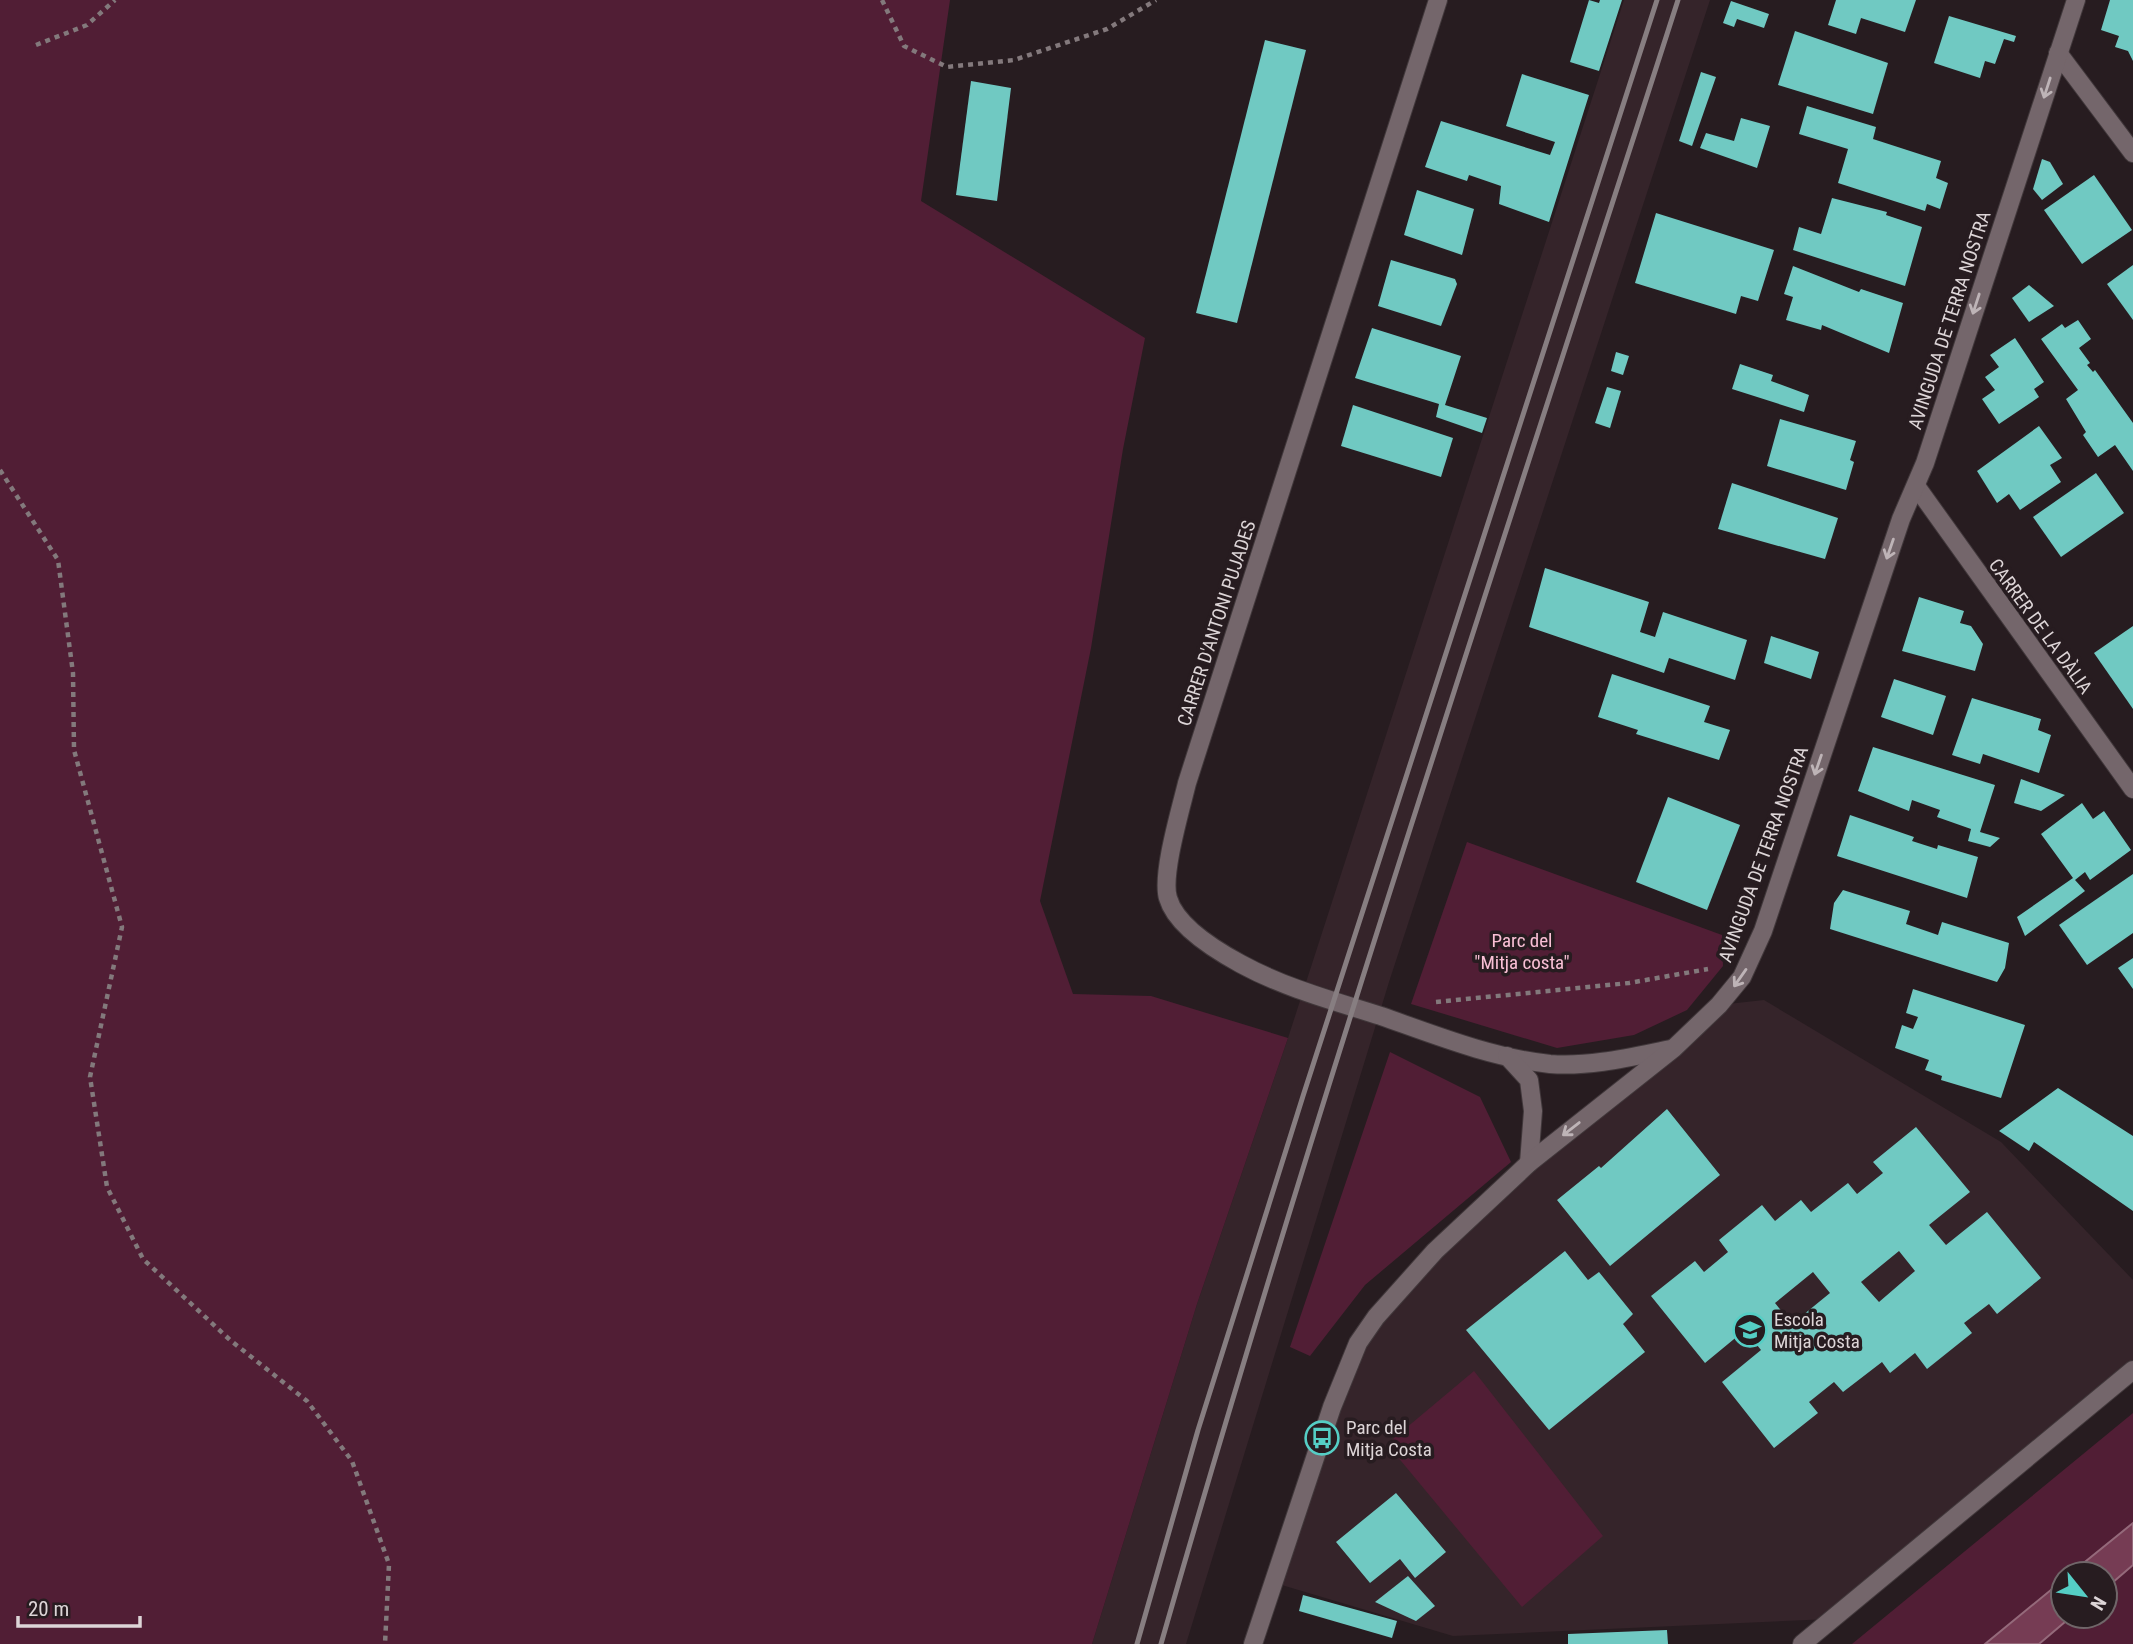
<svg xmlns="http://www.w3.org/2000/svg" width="2133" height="1644" font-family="'Roboto Condensed',sans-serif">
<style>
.built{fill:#35242a}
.green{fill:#511e35}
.water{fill:#763c54;stroke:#956a7b;stroke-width:2}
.building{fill:#70c9c2;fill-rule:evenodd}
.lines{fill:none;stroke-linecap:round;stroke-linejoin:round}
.minor-casing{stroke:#41383b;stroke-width:20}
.path{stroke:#83797c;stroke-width:4.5;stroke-dasharray:5 5;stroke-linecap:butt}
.minor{stroke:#74666b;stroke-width:18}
.rail{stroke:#877e81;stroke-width:5}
.oneway{stroke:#beb4b7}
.labels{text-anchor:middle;stroke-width:7;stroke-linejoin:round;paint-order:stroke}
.street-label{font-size:19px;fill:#ddd5d7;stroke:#271c20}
.park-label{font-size:19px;fill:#f9c0d5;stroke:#271c20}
.poi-label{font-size:19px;fill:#ddd5d7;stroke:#271c20;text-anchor:start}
</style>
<rect width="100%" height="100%" fill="#271c20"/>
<!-- built -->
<g class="built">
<polygon points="1624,0 1710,0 1389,982 1186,1644 1092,1644 1197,1304 1288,1038"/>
<polygon points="1764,1000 2001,1142 2133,1280 2133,1370 1830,1619 1453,1636 1275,1583 1332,1407 1394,1295 1719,1005"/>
</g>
<!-- green -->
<g class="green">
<polygon points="0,0 950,0 921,201 1145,338 1123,449 1091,648 1040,901 1073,994 1151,996 1288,1038 1197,1304 1092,1644 0,1644"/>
<polygon points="1467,842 1722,935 1723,966 1687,1010 1634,1035 1557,1048 1411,1004"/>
<polygon points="1390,1052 1480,1097 1511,1162 1365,1285 1310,1356 1290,1347"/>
<polygon points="1474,1371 1603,1536 1522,1607 1387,1444"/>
<polygon points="2133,1413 2133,1523 2070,1574 2063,1574 2063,1580 1985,1644 1852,1644"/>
<polygon points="2133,1565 2133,1644 2039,1644 2072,1616 2105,1616 2105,1589"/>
</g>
<!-- water -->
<g class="water">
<polygon points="2133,1523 2133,1565 2105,1589 2105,1574 2070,1574"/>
<polygon points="2063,1580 2063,1616 2072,1616 2039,1644 1985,1644"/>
</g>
<!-- building -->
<g class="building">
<polygon points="1589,0 1599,3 1600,0 1622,0 1599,71 1570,62"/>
<polygon points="1836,0 1916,0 1905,32 1861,18 1856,34 1828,25"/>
<polygon points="2110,0 2133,0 2133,61 2128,51 2115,47 2119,36 2101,30"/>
<polygon points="1731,1 1769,14 1764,28 1737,19 1734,27 1723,23"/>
<polygon points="1949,16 2016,36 2014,42 2004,39 1995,64 1985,61 1980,78 1934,63"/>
<polygon points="1795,31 1888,63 1873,114 1778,85"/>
<polygon points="1265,40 1306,50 1237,323 1196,313"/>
<polygon points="1701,72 1716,77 1692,146 1679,141"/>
<polygon points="1522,74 1589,95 1549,222 1499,204 1501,186 1469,175 1467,181 1425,167 1441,121 1550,155 1555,142 1506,126"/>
<polygon points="971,81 1011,88 997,201 956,195"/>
<polygon points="1807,106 1876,127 1873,139 1941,161 1936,178 1948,183 1940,209 1927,204 1925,211 1838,183 1848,149 1799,134"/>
<polygon points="1741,118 1770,126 1757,168 1700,148 1706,133 1734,141"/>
<polygon points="2042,159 2050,162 2063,184 2042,200 2033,189"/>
<polygon points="2094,175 2132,230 2082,264 2044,210"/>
<polygon points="1417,190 1474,209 1462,255 1404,235"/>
<polygon points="1832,198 1887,212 1886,215 1922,227 1905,286 1793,250 1799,227 1821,234"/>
<polygon points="1656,213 1774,250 1758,301 1741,296 1736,314 1635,283"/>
<polygon points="1391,260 1455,279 1457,284 1441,326 1378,306"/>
<polygon points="2133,265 2133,320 2107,284"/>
<polygon points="1793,266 1859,292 1861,289 1903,303 1889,353 1822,325 1821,330 1786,320 1793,297 1784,294"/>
<polygon points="2029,285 2054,306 2029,322 2012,298"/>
<polygon points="2078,320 2091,339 2079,348 2090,363 2087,365 2093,372 2095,370 2133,423 2133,471 2115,445 2098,457 2083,435 2086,432 2066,399 2078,390 2041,339 2062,324 2065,328"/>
<polygon points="1372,328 1461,356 1445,405 1487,418 1482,433 1436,417 1439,404 1355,378"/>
<polygon points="2015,338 2044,382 2034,389 2039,397 1999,424 1982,399 1995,390 1985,377 1999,367 1990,355"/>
<polygon points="1616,352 1629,356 1623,375 1611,371"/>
<polygon points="1740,364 1773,375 1771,381 1809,395 1804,412 1732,389"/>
<polygon points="1607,387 1621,391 1610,428 1595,423"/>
<polygon points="1353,405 1453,438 1441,477 1341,446"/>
<polygon points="1780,419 1856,441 1850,460 1854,462 1846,490 1767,466"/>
<polygon points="2039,426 2062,458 2050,465 2061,482 2020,510 2009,494 1997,503 1977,471"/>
<polygon points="2096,473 2124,513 2061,557 2033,517"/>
<polygon points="1732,483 1838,518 1825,559 1718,529"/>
<polygon points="1545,568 1649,602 1640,632 1655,637 1663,612 1747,640 1735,680 1669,658 1664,673 1529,627"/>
<polygon points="1919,597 1964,611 1960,623 1971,626 1983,644 1975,671 1902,651"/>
<polygon points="2133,626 2133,709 2094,653"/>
<polygon points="1771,636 1819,652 1811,679 1764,663"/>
<polygon points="1612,674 1710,706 1704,722 1730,730 1719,760 1636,734 1638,730 1598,717"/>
<polygon points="1894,679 1946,696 1933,735 1881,717"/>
<polygon points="1972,698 2041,719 2038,730 2051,735 2039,773 1983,754 1980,764 1952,755"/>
<polygon points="1873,747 1995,785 1980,832 2000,838 1990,847 1968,841 1971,829 1937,817 1940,810 1912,800 1909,811 1858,791"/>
<polygon points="2021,779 2065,795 2041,811 2014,803"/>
<polygon points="1668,797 1740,825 1707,910 1636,882"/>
<polygon points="2082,803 2093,819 2104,811 2131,850 2090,880 2085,872 2075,880 2085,891 2025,936 2017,917 2073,878 2041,834"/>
<polygon points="1850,815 1914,837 1912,841 1937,849 1938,845 1978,857 1967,898 1837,856"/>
<polygon points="2133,874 2133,933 2087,965 2059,925"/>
<polygon points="1843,890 1910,911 1906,924 1938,935 1942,922 2009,943 2005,968 1997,982 1830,929 1834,903"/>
<polygon points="2133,958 2133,989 2118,968"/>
<polygon points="1913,989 2025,1025 2001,1098 1941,1080 1942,1076 1925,1070 1929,1060 1895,1048 1902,1025 1913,1029 1918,1017 1906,1013"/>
<polygon points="2058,1088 2133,1136 2133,1211 2034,1142 2029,1151 1999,1131"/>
<polygon points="1667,1109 1720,1175 1610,1266 1557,1200 1599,1166 1601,1168"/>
<path d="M1916,1127L1970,1192L1929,1225L1946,1245L1987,1212L2041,1278L1997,1314L1989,1304L1964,1323L1972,1333L1927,1369L1915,1353L1890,1373L1882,1362L1843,1392L1834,1382L1809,1402L1818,1413L1774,1448L1722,1382L1761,1350L1745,1330L1705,1363L1651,1296L1695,1261L1704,1272L1728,1252L1719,1240L1762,1205L1775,1221L1801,1200L1811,1212L1848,1183L1857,1194L1883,1173L1873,1162ZM1899,1251L1915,1271L1879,1302L1861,1282ZM1813,1272L1830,1293L1792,1324L1775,1303Z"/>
<polygon points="1565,1251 1588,1280 1599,1272 1633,1314 1623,1324 1645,1352 1549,1430 1466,1330"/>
<polygon points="1396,1493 1446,1552 1415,1578 1400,1559 1370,1583 1336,1542"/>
<polygon points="1408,1576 1435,1606 1416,1621 1375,1602"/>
<polygon points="1303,1595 1397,1621 1392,1638 1299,1611"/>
<polygon points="1667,1630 1668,1644 1568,1644 1568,1634"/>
</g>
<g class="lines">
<defs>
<g id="minor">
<path d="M1438,0L1187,783C1181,808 1161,875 1168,898C1176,926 1217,951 1241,964C1285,988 1334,1001 1381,1016C1435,1035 1492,1058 1550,1064C1591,1067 1631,1057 1671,1049"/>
<polyline points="2058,53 2133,153"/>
<polyline points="1916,486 2133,789"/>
<polyline points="1507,1056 1529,1080 1533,1111 1529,1163"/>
<polyline points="1253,1644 1332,1407 1358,1343 1376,1317 1435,1251 1529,1163 1673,1049 1719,1005 1742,977 1763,931 1901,519 1925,463 2076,0"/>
<polyline points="1802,1644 2133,1370"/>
</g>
</defs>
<!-- minor casing -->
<use href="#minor" class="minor-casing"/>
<!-- path -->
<g class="path">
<polyline points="882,0 904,46 947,67 1014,60 1107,29 1156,0"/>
<polyline points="36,45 87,25 115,0"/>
<polyline points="0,470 58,560 73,673 74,750 122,927 90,1077 107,1187 143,1259 230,1340 307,1401 352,1461 389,1564 385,1644"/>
<polyline points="1436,1002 1629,983 1708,969"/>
</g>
<!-- minor -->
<use href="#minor" class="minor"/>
<!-- rail -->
<g class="rail">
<polyline points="1137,1644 1198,1430 1303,1096 1657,0"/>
<path d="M1161,1644C1319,1092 1502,547 1678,0"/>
</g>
</g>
<!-- one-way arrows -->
<defs><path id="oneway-shaft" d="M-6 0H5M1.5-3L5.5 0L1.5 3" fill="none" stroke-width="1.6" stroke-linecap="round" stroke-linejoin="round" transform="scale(1.75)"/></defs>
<g class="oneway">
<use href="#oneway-shaft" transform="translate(2047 88) rotate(108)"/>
<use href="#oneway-shaft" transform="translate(1976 304) rotate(108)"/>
<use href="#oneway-shaft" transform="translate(1890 549) rotate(109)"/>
<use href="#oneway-shaft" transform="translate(1818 765) rotate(109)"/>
<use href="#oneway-shaft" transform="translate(1740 978) rotate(125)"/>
<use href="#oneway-shaft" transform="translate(1571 1129) rotate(142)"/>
</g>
<!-- icons -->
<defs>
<symbol id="school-ring" viewBox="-11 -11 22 22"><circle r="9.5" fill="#271c20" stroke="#55cec5" stroke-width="1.5"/><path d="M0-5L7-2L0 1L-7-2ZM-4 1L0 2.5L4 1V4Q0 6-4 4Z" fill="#55cec5"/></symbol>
<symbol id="bus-ring" viewBox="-11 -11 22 22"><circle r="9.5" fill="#271c20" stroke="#55cec5" stroke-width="1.5"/><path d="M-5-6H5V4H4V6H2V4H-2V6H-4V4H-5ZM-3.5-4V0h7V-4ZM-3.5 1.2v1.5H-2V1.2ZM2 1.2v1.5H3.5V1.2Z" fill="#55cec5"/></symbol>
</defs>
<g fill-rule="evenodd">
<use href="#school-ring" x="1731" y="1311" width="38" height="38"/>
<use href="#bus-ring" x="1303" y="1419" width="38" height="38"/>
</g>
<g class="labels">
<!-- street labels -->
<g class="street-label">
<text transform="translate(1949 320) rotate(-72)" y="7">AVINGUDA DE TERRA NOSTRA</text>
<text transform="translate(1216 623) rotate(-72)" y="7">CARRER D'ANTONI PUJADES</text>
<text transform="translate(2041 626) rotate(54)" y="7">CARRER DE LA DÀLIA</text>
<text transform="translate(1763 854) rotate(-70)" y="7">AVINGUDA DE TERRA NOSTRA</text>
</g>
<!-- park labels -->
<g class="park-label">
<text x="1522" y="947">Parc del<tspan x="1522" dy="22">"Mitja costa"</tspan></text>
</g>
<!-- poi labels -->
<g class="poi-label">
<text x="1774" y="1326">Escola<tspan x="1774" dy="22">Mitja Costa</tspan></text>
<text x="1346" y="1434">Parc del<tspan x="1346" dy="22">Mitja Costa</tspan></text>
</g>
</g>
<!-- north arrow -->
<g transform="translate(2084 1595) rotate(120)"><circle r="33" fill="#271c20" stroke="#706669" stroke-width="2"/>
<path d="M0-5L12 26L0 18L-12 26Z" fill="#55cec5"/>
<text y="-10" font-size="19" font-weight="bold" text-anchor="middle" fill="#ddd5d7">N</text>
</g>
<!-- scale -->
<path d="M18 1616v10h122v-10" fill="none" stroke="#ddd5d7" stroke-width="3.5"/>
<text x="28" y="1616" font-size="21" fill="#ddd5d7" stroke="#271c20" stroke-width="5" paint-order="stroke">20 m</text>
</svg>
